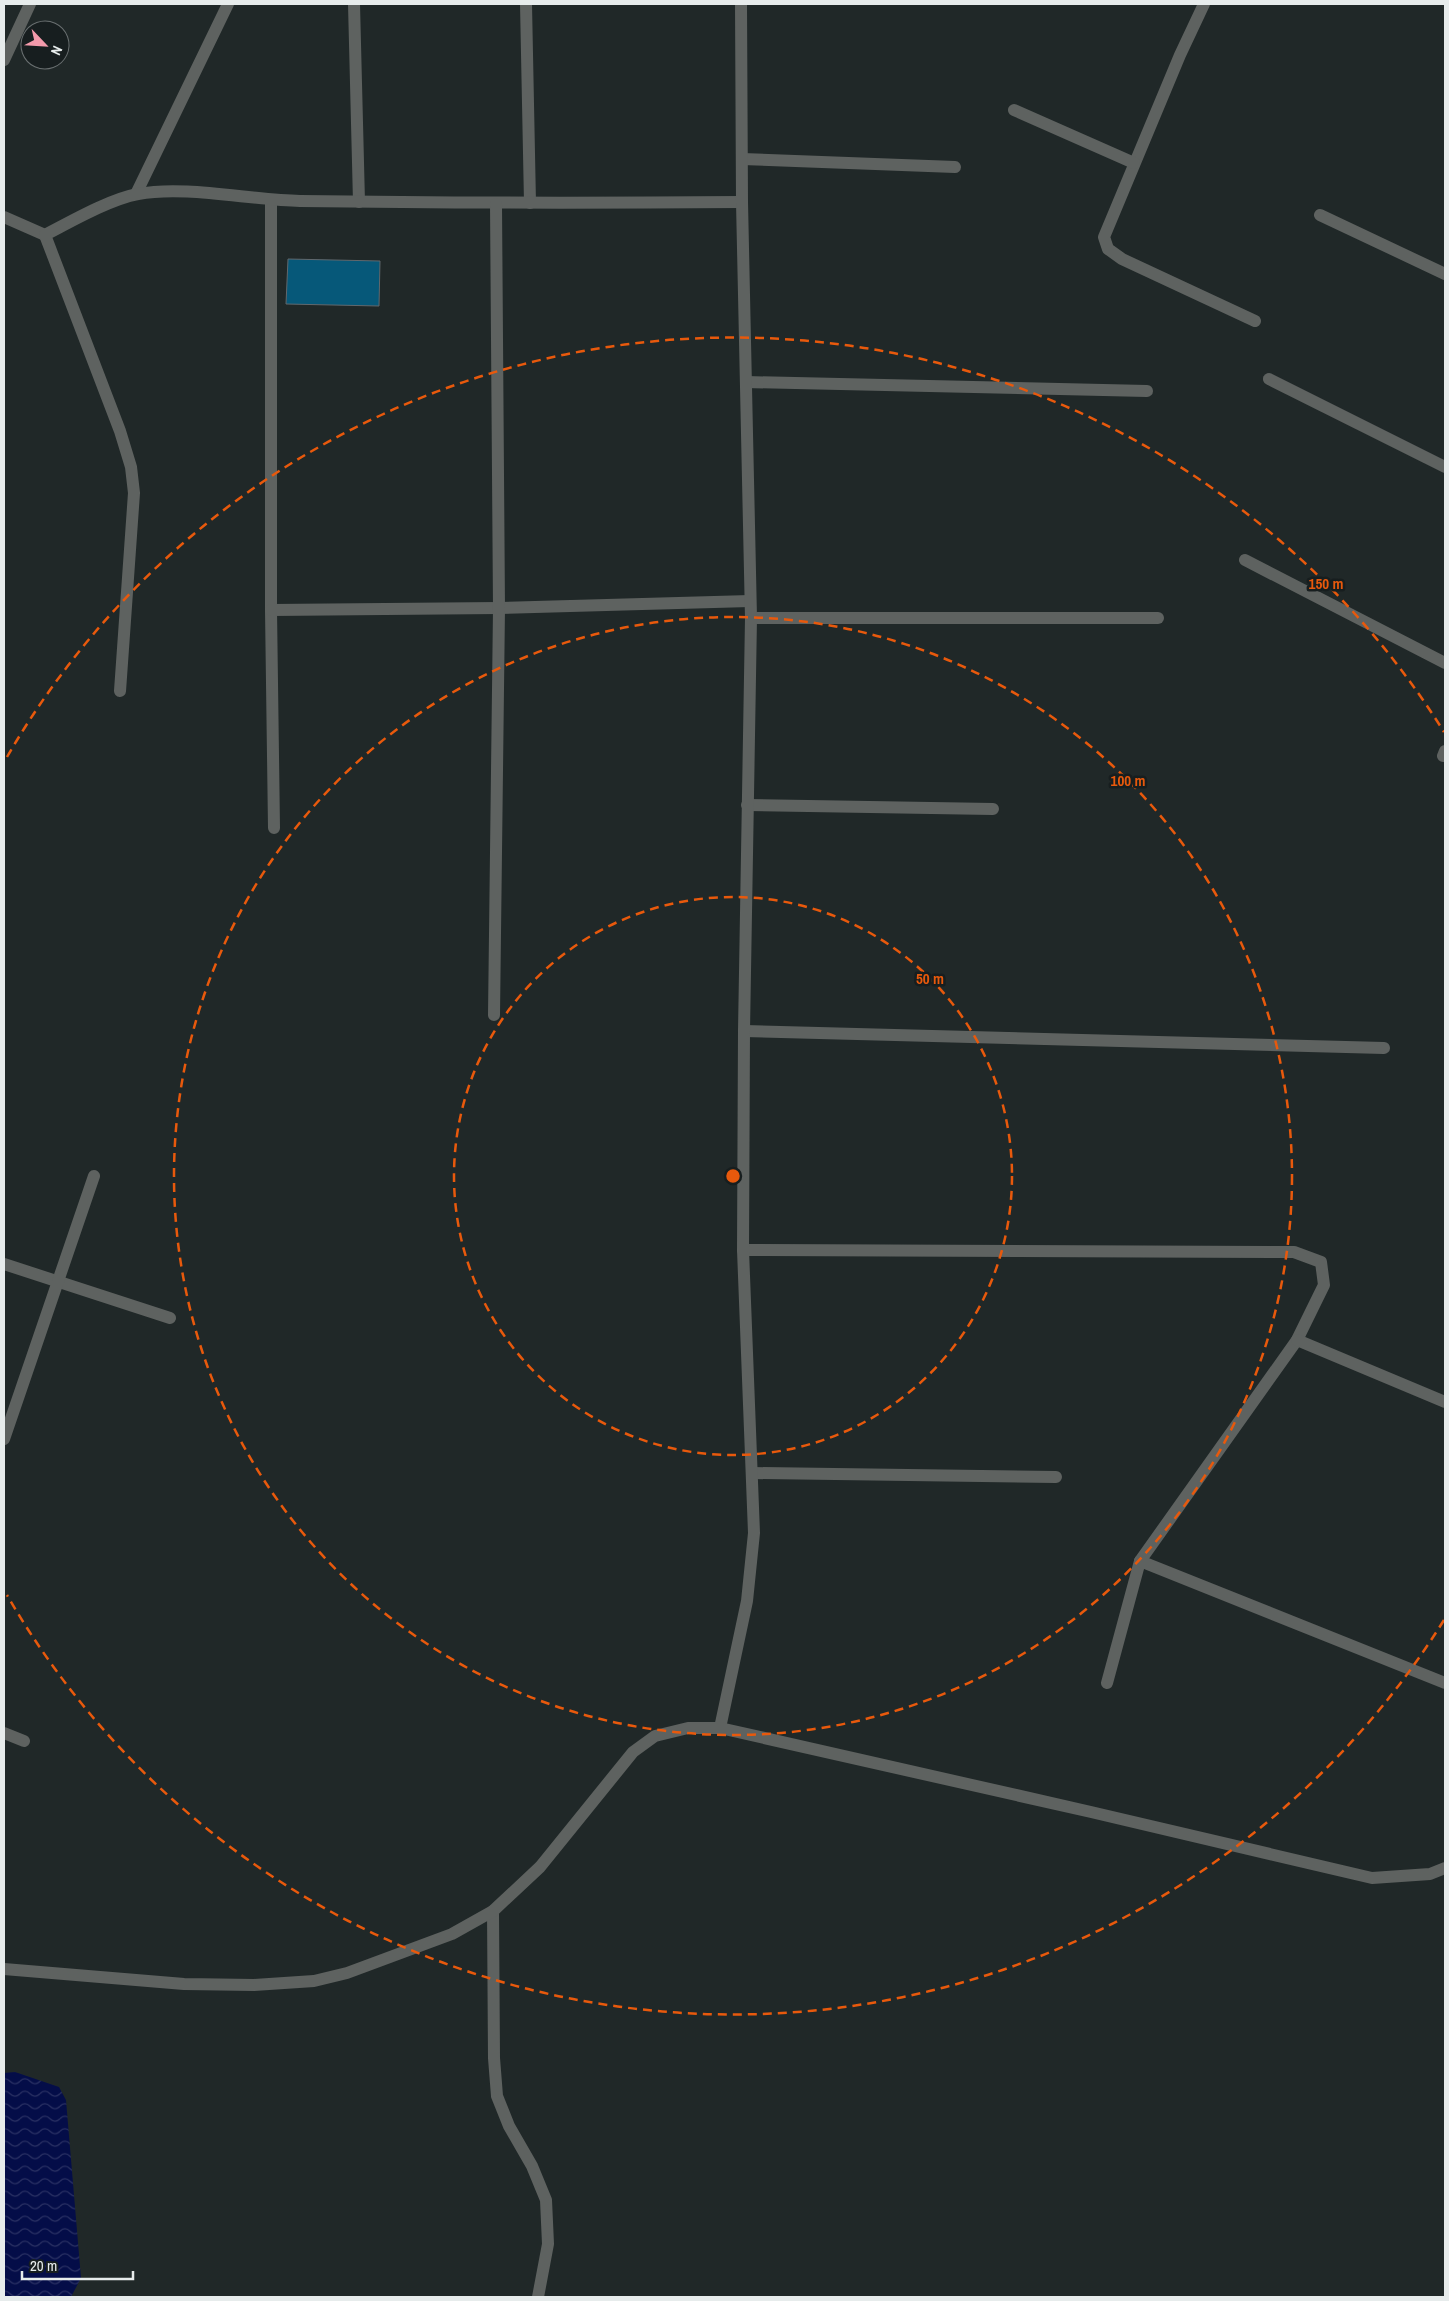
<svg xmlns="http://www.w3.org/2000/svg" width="1449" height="2301" font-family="'Archivo Narrow',sans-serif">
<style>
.water{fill:url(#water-waves)}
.building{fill:#065879;stroke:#61686d}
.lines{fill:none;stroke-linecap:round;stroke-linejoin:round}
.street{stroke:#5e6260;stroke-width:12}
.ring{fill:none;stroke:#e8590c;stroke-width:2.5;stroke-dasharray:9 6}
.centre{fill:#e8590c;stroke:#171e1f;stroke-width:2.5}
.ring-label{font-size:15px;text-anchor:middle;font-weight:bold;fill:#e8590c;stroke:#171e1f;stroke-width:5;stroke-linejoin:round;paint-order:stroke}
</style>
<defs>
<pattern id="water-waves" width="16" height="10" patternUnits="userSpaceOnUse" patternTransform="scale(1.25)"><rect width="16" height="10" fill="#040d48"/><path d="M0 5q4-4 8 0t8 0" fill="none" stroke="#293063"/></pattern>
</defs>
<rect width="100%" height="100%" fill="#202828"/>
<!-- water -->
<polygon class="water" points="15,2072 59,2087 66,2100 81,2278 71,2297 4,2297 4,2073"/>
<!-- building -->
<polygon class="building" points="288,259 380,261 379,306 286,304"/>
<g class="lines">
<!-- street -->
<g class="street">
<polyline points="354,4 359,202"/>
<polyline points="526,4 530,203"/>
<polyline points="1204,4 1180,55 1104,237 1108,249 1122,259 1255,321"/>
<polyline points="4,60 30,4"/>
<polyline points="1014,110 1134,163"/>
<polyline points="742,159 955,167"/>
<polyline points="136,194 228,4"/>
<polyline points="271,200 271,610 274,828"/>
<polyline points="1320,215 1445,274"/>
<polyline points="4,217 45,235"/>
<polyline points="1269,379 1445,467"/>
<polyline points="746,382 1147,391"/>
<polyline points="1245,560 1445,663"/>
<polyline points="271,610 499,608 750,601"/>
<polyline points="751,618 1158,618"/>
<path d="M120,691L134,493L131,467L120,431L45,235C70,222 110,199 138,194C185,185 249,200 300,201C447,203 594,203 742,202"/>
<polyline points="1443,756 1445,751"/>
<polyline points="747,805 993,809"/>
<polyline points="494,1015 499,608 496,204"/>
<polyline points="744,1031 1384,1048"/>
<polyline points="743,1250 1294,1252 1321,1262 1324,1285 1297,1340 1140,1561 1107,1683"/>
<polyline points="4,1264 170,1318"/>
<polyline points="1297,1340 1445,1402"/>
<polyline points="4,1439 94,1176"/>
<polyline points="753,1473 1056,1477"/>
<polyline points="1140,1561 1445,1683"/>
<polyline points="720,1728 747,1601 754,1533 743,1250 744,1031 751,618 742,202 741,4"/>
<polyline points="4,1733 24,1741"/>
<polyline points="493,1911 494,2058 497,2096 509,2126 532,2166 546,2200 548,2244 538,2297"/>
<polyline points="4,1969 184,1984 254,1985 314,1981 347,1973 452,1934 493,1911 540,1867 633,1752 655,1736 688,1728 720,1728 1091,1812 1372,1878 1430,1874 1445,1868"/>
</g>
</g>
<!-- distance rings -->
<g class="ring">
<circle cx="733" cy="1176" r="279"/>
<circle cx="733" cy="1176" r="559"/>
<path d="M1444 1620A838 838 0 0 1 7 1595M7 757A838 838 0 0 1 1444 732"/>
</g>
<circle cx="733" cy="1176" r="8" class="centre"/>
<g class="ring-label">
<text x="1326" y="589">150 m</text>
<text x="1128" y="786">100 m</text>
<text x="930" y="984">50 m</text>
</g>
<!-- border -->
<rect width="1449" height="2301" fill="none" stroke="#e7ecec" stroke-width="10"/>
<!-- north arrow -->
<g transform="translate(45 45) rotate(115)"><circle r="24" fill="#171e1f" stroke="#6a7071"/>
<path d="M0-4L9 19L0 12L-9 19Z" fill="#f39aab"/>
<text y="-8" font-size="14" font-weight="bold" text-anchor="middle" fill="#e7ecec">N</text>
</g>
<!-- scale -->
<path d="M22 2271v8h111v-8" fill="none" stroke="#e7ecec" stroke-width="2.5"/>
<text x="30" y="2271" font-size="15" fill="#e7ecec" stroke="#171e1f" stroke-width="4" paint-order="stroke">20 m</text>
</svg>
